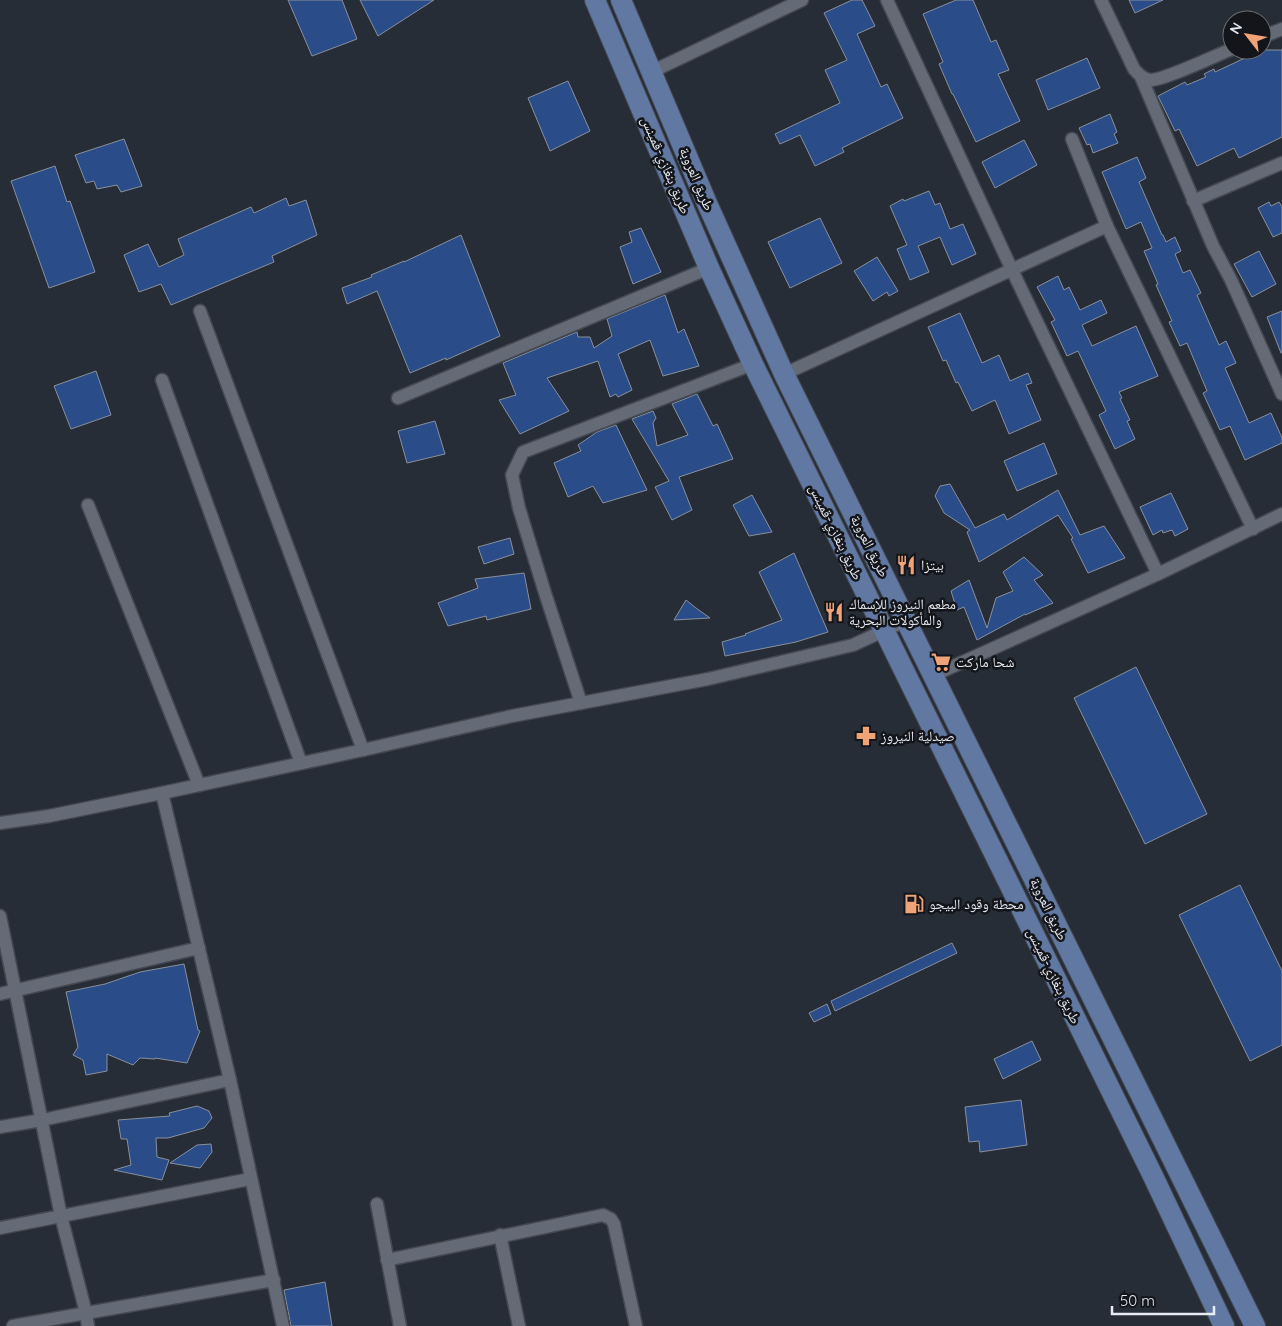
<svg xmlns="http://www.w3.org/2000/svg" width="1282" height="1326" font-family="Quicksand,'Noto Naskh Arabic',sans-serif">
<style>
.building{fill:#2a4c89;stroke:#89909c}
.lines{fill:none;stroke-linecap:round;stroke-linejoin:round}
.street-casing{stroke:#444851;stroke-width:15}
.primary-casing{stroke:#444851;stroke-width:22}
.street{stroke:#646a76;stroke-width:12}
.primary{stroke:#6078a2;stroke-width:20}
.labels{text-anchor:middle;stroke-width:5;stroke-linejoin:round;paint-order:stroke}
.street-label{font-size:14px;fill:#e7ebf2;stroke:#13151a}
.poi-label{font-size:14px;fill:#e7ebf2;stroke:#13151a;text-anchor:start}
</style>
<rect width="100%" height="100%" fill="#272d37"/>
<!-- building -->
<g class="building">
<polygon points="288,0 342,0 357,39 312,56"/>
<polygon points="360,0 434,0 378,36"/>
<polygon points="852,0 862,0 875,26 857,34 881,87 887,84 903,118 842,148 844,152 815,166 800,135 780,144 775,134 840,103 825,70 847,60 824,13"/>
<polygon points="956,0 973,0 991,42 996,40 1009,70 998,74 1020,121 976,142 953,94 952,94 939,64 943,62 923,14"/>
<polygon points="1129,0 1163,0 1135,13"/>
<polygon points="1262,50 1282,50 1282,137 1239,158 1234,148 1197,166 1179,129 1175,131 1158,96 1185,82 1187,85 1206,77 1204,74 1214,69 1215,72"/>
<polygon points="1087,58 1100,88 1048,110 1036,80"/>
<polygon points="568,81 590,131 550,151 528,98"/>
<polygon points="1110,114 1117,132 1114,134 1118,143 1093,153 1090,144 1087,145 1079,128"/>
<polygon points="124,139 142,186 121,192 117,185 97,189 94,181 86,183 75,155"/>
<polygon points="1024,140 1037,165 995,188 982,162"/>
<polygon points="1137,157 1146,178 1139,182 1162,235 1163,235 1166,242 1175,237 1181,251 1175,254 1183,273 1190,270 1201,293 1197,295 1219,345 1226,341 1236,363 1225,368 1249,423 1271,413 1282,438 1282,443 1245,460 1230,426 1220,430 1203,393 1207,391 1187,343 1180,346 1169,322 1172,321 1156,285 1158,284 1144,251 1152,248 1141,222 1126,229 1102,172"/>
<polygon points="55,166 67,202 70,201 95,272 49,288 11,181"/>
<polygon points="929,191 935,205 940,203 950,229 963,224 976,254 952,265 940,237 918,246 929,272 910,280 897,249 907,245 890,206 903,199 904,201"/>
<polygon points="286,198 289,206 306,200 317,235 272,256 274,262 171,305 161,284 139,292 124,255 148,244 159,267 184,255 178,239 251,207 254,213"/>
<polygon points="1269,202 1271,206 1279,202 1282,207 1282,233 1273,237 1258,208"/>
<polygon points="820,218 842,263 790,288 768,242"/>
<polygon points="641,228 661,272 633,284 620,247 632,242 629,232"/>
<polygon points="461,235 500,336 446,360 446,358 410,373 377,291 347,304 342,288 372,277 371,275 404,261 404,262"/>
<polygon points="1259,251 1276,284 1252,297 1234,264"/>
<polygon points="877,257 898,291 889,296 887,292 873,301 854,271"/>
<polygon points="1058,276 1064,290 1069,287 1080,310 1101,300 1107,313 1082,325 1092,346 1136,326 1158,376 1119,392 1122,398 1120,399 1130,420 1127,421 1135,439 1115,449 1099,415 1106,411 1078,351 1067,356 1051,322 1055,320 1037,287"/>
<polygon points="665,295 678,333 684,329 699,366 663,376 650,340 618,354 632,390 618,397 616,394 610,397 598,361 547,378 569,411 520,434 499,400 516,395 503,363 577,332 578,337 590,337 594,348 612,336 607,319"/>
<polygon points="1282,311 1282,353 1281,353 1267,317"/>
<polygon points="960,313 982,363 999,355 1010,381 1028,373 1032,383 1026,385 1041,420 1009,434 995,400 972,411 958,382 956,383 946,360 943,361 928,327"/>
<polygon points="96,371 111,415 71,429 54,386"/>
<polygon points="697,394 713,426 717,424 733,459 679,477 692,510 672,520 655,487 669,481 632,419 653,411 656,418 653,423 657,446 688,435 672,404"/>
<polygon points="435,421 445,454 407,463 398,431"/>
<polygon points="616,425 647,490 603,503 593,486 568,497 554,463 581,451 578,445 597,432"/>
<polygon points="1044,443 1057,474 1017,491 1004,461"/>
<polygon points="950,484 975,528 1004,514 1007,520 1058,490 1080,535 1104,526 1125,558 1088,573 1071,539 1073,538 1058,515 979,562 967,532 970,530 944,513 935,496 940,486"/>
<polygon points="1171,493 1188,529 1175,536 1172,530 1163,533 1162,530 1153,535 1140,507"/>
<polygon points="752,495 772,532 749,536 733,505"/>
<polygon points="510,538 514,554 484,564 478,547"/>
<polygon points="794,553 828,632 796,642 725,656 722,642 746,635 745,634 782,620 759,572"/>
<polygon points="1024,557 1043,575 1034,580 1053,603 1025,615 1025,614 977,640 964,607 957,610 951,591 969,580 987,628 996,598 1013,591 1003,572"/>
<polygon points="524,573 531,609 487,620 486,616 448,626 438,603 478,588 475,579"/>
<polygon points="686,600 696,608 710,618 674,620"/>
<polygon points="1136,667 1207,814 1145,844 1074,698"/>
<polygon points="1240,885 1282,971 1282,1045 1250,1061 1179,915"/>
<polygon points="952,943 957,953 835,1011 831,1001"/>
<polygon points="184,964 198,1030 200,1031 187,1063 155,1058 155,1059 140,1058 133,1065 107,1054 107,1071 86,1075 83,1060 73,1055 78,1047 66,992 105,984 140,972"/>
<polygon points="827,1004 831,1014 814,1022 809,1013"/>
<polygon points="1032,1041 1041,1060 1003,1079 994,1059"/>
<polygon points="1021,1100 1027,1145 980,1152 979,1141 969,1142 965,1107"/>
<polygon points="197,1106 209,1111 212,1118 204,1128 168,1138 156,1138 157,1157 169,1160 162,1180 114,1170 131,1165 127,1139 121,1139 118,1120 170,1116 169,1113"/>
<polygon points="211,1144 212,1152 200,1168 170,1163 197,1145"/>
<polygon points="325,1282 332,1326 291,1326 284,1290"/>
</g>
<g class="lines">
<defs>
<g id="street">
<polyline points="887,0 1012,270 1158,574"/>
<path d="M1101,0L1134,69C1138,74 1143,79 1150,80C1162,81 1217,55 1232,49"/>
<polyline points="1262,37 1282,29"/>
<polyline points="651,72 802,0"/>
<polyline points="1141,77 1213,246 1231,280 1282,394"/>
<polyline points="1072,139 1107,226"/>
<polyline points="1193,201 1282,163"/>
<polyline points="200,311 363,750"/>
<polyline points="784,374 1107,226 1253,529"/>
<polyline points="162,380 301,763"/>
<polyline points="398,398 709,268"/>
<polyline points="88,505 199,785"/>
<polyline points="934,675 1158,574 1282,514"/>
<polyline points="581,703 545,593 519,508 512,475 523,452 753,364"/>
<polyline points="162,793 230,1080 283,1326"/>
<polyline points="0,823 49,816 162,793 363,750 512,716 708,679 853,645 907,620"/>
<polyline points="0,916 61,1216 86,1313 88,1326"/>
<polyline points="0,994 199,948"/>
<polyline points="0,1127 42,1120 230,1080"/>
<polyline points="377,1204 400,1326"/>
<polyline points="0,1228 250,1179"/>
<polyline points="500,1235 519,1326"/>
<polyline points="387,1260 603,1215 611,1219 614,1224 636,1326"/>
<polyline points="13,1326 274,1280"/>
</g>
<g id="primary">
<polyline points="595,0 709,268 753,364 1153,1176 1224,1326"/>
<polyline points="621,0 706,201 784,374 1255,1326"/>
</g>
</defs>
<!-- street casing -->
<use href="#street" class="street-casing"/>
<!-- primary casing -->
<use href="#primary" class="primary-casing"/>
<!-- street -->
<use href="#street" class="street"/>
<!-- primary -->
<use href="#primary" class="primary"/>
</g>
<!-- icons -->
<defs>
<symbol id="restaurant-bare" viewBox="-9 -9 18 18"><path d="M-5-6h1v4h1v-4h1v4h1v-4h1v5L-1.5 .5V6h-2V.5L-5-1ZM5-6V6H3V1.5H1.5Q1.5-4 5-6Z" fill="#efa376" stroke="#13151a" stroke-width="2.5" paint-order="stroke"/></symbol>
<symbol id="supermarket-bare" viewBox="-9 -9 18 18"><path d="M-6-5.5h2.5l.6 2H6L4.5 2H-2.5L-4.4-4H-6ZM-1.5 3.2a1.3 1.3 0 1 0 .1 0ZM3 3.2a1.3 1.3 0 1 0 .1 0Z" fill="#efa376" stroke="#13151a" stroke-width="2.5" paint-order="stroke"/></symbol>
<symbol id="pharmacy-bare" viewBox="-9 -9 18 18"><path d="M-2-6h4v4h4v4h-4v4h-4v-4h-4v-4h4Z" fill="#efa376" stroke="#13151a" stroke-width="2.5" paint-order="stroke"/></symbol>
<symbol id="fuel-bare" viewBox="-9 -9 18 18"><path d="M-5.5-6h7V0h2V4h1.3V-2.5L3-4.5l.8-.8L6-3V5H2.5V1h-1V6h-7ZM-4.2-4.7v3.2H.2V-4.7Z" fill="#efa376" stroke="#13151a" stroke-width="2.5" paint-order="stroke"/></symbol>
</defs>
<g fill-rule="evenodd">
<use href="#restaurant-bare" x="892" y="551" width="28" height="28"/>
<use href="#restaurant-bare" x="820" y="598" width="28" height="28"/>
<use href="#supermarket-bare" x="927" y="648" width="28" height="28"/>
<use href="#pharmacy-bare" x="852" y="722" width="28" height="28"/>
<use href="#fuel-bare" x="900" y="890" width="28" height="28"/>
</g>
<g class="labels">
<!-- street labels -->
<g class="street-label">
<text transform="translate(666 165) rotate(67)" y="5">طريق بنغازي-قمينس</text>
<text transform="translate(697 179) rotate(67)" y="5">طريق العروبة</text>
<text transform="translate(836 532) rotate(64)" y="5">طريق بنغازي-قمينس</text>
<text transform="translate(870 546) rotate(63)" y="5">طريق العروبة</text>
<text transform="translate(1049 909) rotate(64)" y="5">طريق العروبة</text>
<text transform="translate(1054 976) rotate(64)" y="5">طريق بنغازي-قمينس</text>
</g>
<!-- poi labels -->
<g class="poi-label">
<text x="921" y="570">بيتزا</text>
<text x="849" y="609">مطعم النيروز للإسماك<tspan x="849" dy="16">والمأكولات البحرية</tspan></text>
<text x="956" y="667">شحا ماركت</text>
<text x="881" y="741">صيدلية النيروز</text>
<text x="929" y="909">محطة وقود البيجو</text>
</g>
</g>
<!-- north arrow -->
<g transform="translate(1247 35) rotate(301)"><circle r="24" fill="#13151a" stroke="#686b70"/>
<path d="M0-4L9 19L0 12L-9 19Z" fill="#efa376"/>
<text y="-8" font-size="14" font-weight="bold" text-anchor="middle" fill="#e7ebf2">N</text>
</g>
<!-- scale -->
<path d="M1112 1306v8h102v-8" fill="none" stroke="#e7ebf2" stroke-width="2.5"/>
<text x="1120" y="1306" font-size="15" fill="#e7ebf2" stroke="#13151a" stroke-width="4" paint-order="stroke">50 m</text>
</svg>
